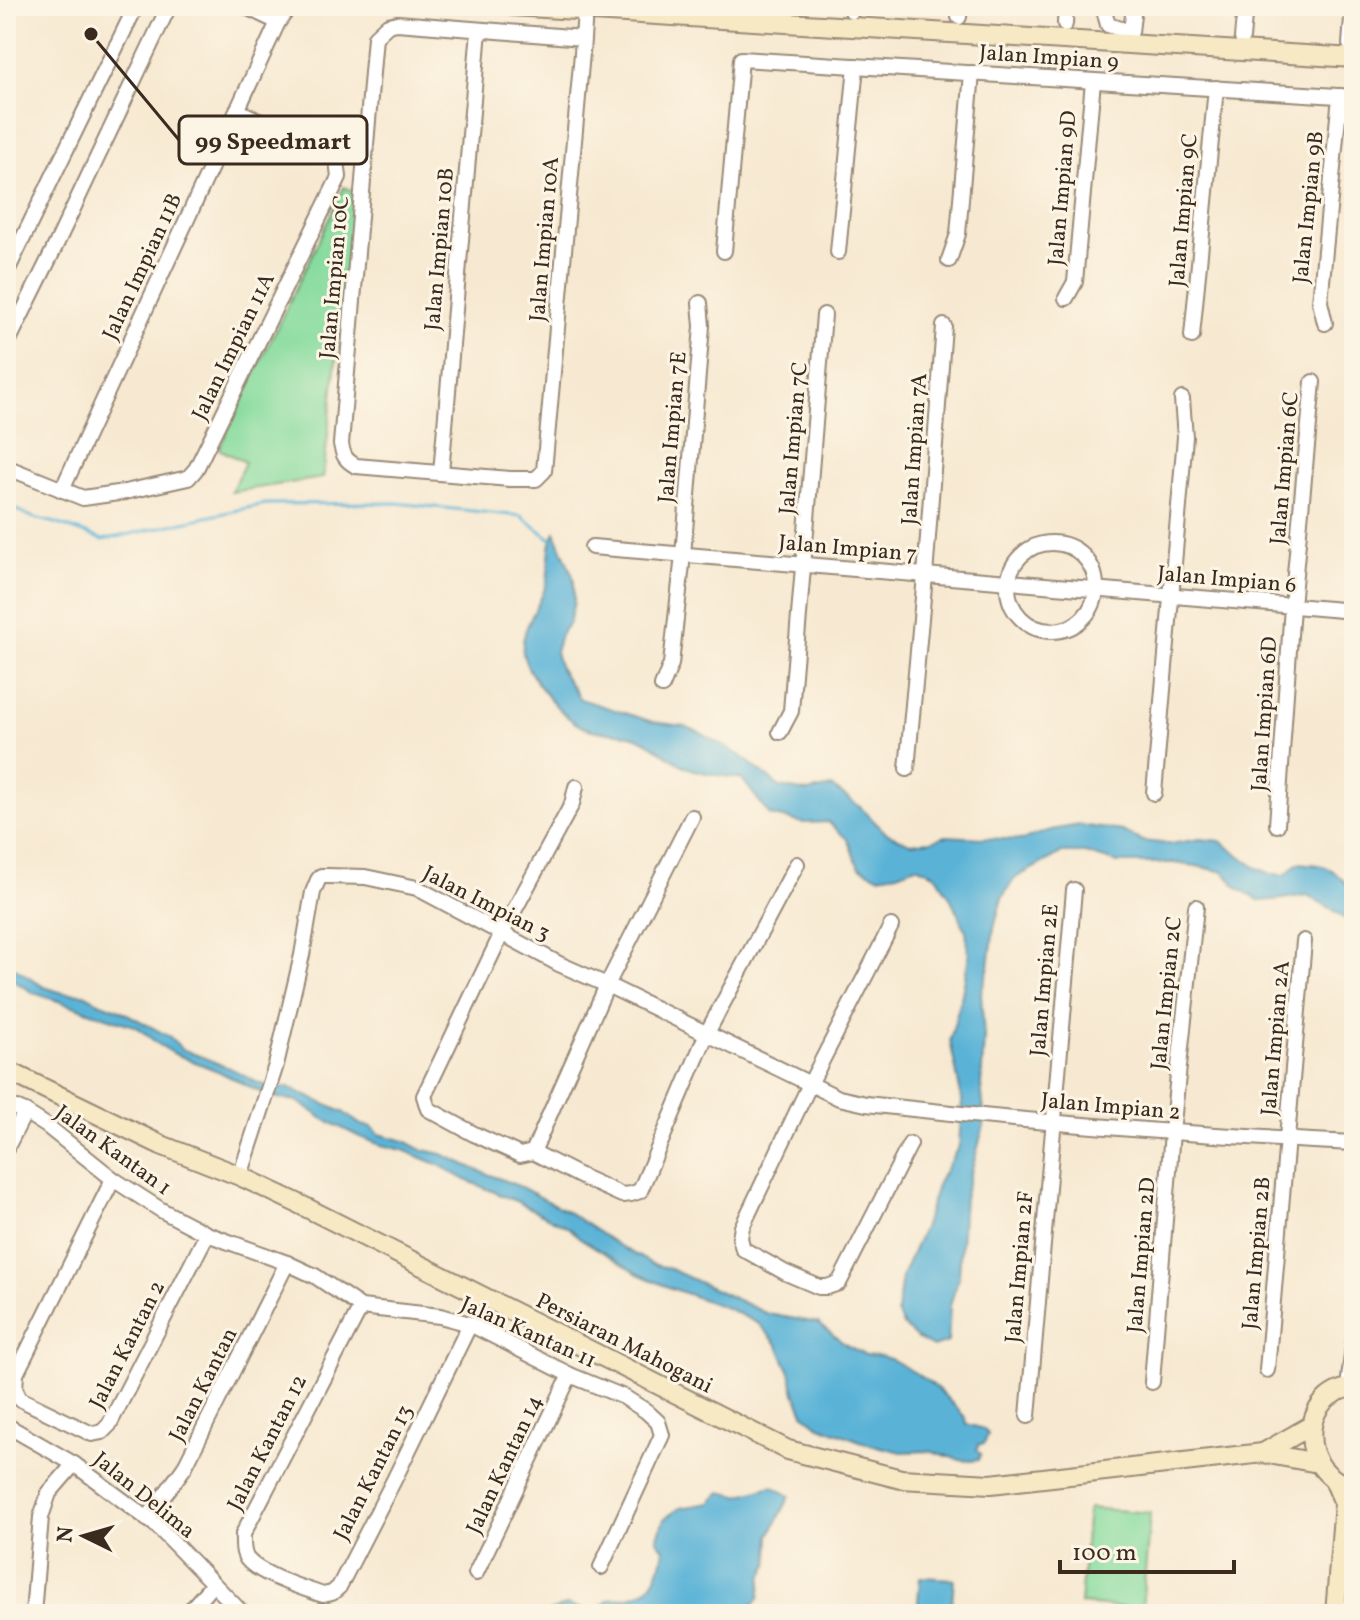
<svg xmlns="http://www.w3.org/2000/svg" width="1360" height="1620" font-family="Vollkorn,serif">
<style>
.green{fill:#86db9e;stroke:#60825e;stroke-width:2}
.water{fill:#5ab3d7;stroke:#4a6e7a;stroke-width:2}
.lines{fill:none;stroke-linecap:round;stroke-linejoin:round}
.stream{stroke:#5ab3d7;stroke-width:3}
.street-casing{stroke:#998a78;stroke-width:18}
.secondary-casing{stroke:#998a78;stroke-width:22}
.street{stroke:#fff;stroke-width:14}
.secondary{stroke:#f7e9c3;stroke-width:18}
.labels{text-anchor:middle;stroke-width:6;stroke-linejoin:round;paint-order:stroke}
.street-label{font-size:22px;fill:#3b2a1e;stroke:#fcf5e5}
.leader{fill:none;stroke:#3b2a1e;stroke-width:3}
.callout-dot{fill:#3b2a1e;stroke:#fcf5e5;stroke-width:3}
.callout{fill:#fcf5e5;stroke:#3b2a1e;stroke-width:3}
.callout-label{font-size:24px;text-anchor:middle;font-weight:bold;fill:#3b2a1e}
</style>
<rect width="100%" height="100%" fill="#fcf5e5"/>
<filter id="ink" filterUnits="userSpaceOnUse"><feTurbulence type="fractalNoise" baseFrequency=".0125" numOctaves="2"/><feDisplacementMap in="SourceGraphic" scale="16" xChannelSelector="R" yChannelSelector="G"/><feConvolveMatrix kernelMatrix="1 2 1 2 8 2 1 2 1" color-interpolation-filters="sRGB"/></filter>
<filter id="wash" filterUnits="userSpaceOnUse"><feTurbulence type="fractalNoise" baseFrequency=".006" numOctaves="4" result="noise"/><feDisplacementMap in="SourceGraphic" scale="32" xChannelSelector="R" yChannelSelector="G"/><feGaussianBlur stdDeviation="1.8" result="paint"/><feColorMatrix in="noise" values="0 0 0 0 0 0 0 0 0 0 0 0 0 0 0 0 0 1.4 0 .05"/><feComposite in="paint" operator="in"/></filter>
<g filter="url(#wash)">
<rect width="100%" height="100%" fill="#f7e9d1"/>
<!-- green -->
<g class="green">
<polygon points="344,187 355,192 323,478 231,492 245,462 219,449"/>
<polygon points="1088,1508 1150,1513 1142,1609 1080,1604"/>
</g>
<!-- water -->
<g class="water">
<path d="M555,532L574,579V602L569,623L560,635L555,652L560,669L580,699L653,722L684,726L699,732L741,756L780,787L807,792L832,787L860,807L886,833L910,843L931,841L945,836L1022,840L1051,830L1079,825L1122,831L1142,841L1170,844L1200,839L1220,841L1255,867L1271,874L1285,875L1298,863C1309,864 1322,864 1332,870C1340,876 1344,884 1354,888V926L1332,909L1307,895L1275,900L1260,901L1238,888L1224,872L1196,866L1174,863H1118L1085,853H1061L1015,878L1002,898L994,927L989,966L981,993L984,1038L981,1085L985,1122L964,1198L959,1275L950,1306L948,1342L933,1347L918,1339L904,1327L897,1313L902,1276L924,1226L938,1183L959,1146L962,1100L950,1040L962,994L969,955L966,931L950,897L935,874L916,866L898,873L878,876L859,867L847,839L828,822L803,823L770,815L742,779C725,775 706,775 689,768C670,761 656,744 637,737C619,730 600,735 583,727C563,719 526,674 523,653C520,627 539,609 546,585C551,567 546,548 555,532Z"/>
<polygon points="6,962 44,987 63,993 84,994 101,1003 118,1009 170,1037 182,1049 232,1069 258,1083 272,1087 289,1088 343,1112 361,1125 372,1127 379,1134 405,1141 420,1149 442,1154 477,1170 521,1187 565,1210 621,1247 652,1264 668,1268 768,1314 818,1323 846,1345 866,1355 881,1356 893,1360 922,1377 938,1389 965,1417 967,1424 983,1429 988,1434 984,1444 979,1444 977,1450 981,1454 978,1460 971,1461 960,1460 931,1451 902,1452 868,1444 818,1425 805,1415 795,1393 790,1372 777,1344 759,1324 729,1309 668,1287 638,1274 580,1238 569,1228 518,1202 466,1180 439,1165 403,1150 381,1145 360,1137 325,1120 297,1101 270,1097 218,1071 175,1054 158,1044 137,1027 34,993 6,976"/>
<path d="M772,1486L790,1496L770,1535L769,1563L762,1577L759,1599L742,1614H544L566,1605L595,1612L610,1599C647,1599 659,1583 664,1549L657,1540L664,1519L680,1508L710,1503L721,1492L739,1496Z"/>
<polygon points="920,1577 954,1579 951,1614 917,1614"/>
</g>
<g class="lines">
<!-- stream -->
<polyline class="stream" points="6,505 34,518 56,523 103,540 265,504 396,503 521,516 551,539"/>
</g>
</g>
<g filter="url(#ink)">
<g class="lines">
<defs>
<g id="street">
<polyline points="244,6 278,22"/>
<polyline points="1106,6 1105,14 1108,25 1131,32 1134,6"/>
<polyline points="6,8 7,6"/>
<polyline points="852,11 852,6"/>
<polyline points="959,17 960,6"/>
<polyline points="1065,24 1066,6"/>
<path d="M583,38L397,23L388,25L375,37L341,444C343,455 345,460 356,466L510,479H536L544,471L582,53L585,11"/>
<polyline points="1242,38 1245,6"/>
<polyline points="1350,44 1353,6"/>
<polyline points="724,251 741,59 1354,97"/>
<polyline points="838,252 856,66"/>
<polyline points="949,260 958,234 972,73"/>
<polyline points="6,273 136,6"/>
<polyline points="1066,298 1075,282 1093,81"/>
<polyline points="1325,323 1320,302 1340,96"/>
<polyline points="1192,336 1216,88"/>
<polyline points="6,346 52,253 169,6"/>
<polyline points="6,467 83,498 125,492 188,478 196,469 339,177 337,160 237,110"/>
<polyline points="441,473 479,30"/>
<polyline points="62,490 278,22 290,6"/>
<circle cx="1052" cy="587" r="44"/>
<polyline points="592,547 1354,611"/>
<polyline points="662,686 671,664 683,555 702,326 700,303"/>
<polyline points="780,732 791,711 824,315"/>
<polyline points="907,769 925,576 944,326"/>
<polyline points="576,787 572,804 502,933 424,1096 428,1109 474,1134 520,1155 533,1152 582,1177 622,1195 631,1194 640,1191 707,1033 797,864"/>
<polyline points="1154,793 1185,437 1182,399"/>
<polyline points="1277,825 1292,606 1313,382"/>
<polyline points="891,926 810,1084 742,1227 740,1238 743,1249 786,1273 819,1287 827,1287 839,1283 910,1144"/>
<polyline points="6,1104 25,1112 47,1126 113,1179 161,1210 207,1234 287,1263 315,1276 361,1307 440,1316 470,1324 570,1375 624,1397 646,1411 658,1422 662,1435 601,1567"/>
<polyline points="6,1149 25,1112"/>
<polyline points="533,1152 607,985 692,817"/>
<path d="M240,1176L276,1065L302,955L313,892L318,880L321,876H327L365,877L417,888L559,964L607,985L839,1098L866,1104C1028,1122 1191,1135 1354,1143"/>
<polyline points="113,1179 16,1374 15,1389 20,1399 92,1434 102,1432 109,1425 207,1234"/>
<path d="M361,1307L243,1534C243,1543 242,1552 247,1559C260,1575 303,1588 323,1595L332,1593L339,1587L394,1480L470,1324"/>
<polyline points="1267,1370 1304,941"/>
<polyline points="1152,1382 1172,1132 1196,907"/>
<polyline points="1348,1387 1354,1339"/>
<polyline points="1028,1416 1074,890"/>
<polyline points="6,1425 74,1464 156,1525 243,1614"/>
<polyline points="147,1519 184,1468 287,1263"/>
<polyline points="476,1573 570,1375"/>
<polyline points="33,1614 41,1517 49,1493 74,1464"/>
<polyline points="187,1614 213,1584"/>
</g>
<g id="secondary">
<polyline points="512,6 1354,58"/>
<polyline points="6,1070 161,1145 240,1176 297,1203 788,1450 901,1479 991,1484 1263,1453 1318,1463"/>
<path d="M1354,1387C1297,1393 1297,1476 1354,1487"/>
<polyline points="1263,1453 1312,1425"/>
<polyline points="1334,1480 1344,1503 1335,1614"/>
</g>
</defs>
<!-- street casing -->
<use href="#street" class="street-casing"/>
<!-- secondary casing -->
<use href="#secondary" class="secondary-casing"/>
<!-- street -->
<use href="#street" class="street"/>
<!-- secondary -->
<use href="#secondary" class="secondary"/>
</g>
</g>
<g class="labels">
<!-- street labels -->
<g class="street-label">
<text transform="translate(1049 56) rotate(4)" y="8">Jalan Impian 9</text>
<text transform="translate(1061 188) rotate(-85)" y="8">Jalan Impian 9D</text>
<text transform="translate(1307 207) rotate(-84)" y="8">Jalan Impian 9B</text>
<text transform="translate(1182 210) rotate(-85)" y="8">Jalan Impian 9C</text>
<text transform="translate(543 239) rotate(-85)" y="8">Jalan Impian 10A</text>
<text transform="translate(438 249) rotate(-85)" y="8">Jalan Impian 10B</text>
<text transform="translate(141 266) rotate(-65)" y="8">Jalan Impian 11B</text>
<text transform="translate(333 277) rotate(-85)" y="8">Jalan Impian 10C</text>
<text transform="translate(232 346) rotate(-64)" y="8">Jalan Impian 11A</text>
<text transform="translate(671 427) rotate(-85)" y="8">Jalan Impian 7E</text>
<text transform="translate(792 438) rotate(-85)" y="8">Jalan Impian 7C</text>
<text transform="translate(913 449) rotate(-86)" y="8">Jalan Impian 7A</text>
<text transform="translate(1283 468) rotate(-85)" y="8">Jalan Impian 6C</text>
<text transform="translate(848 547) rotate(5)" y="8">Jalan Impian 7</text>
<text transform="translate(1227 578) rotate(5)" y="8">Jalan Impian 6</text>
<text transform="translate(1263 714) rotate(-86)" y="8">Jalan Impian 6D</text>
<text transform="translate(487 902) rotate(27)" y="8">Jalan Impian 3</text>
<text transform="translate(1043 980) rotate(-85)" y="8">Jalan Impian 2E</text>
<text transform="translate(1165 993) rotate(-84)" y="8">Jalan Impian 2C</text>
<text transform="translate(1274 1038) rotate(-85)" y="8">Jalan Impian 2A</text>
<text transform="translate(1111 1105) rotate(5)" y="8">Jalan Impian 2</text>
<text transform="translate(114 1149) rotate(36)" y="8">Jalan Kantan 1</text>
<text transform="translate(1255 1253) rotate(-85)" y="8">Jalan Impian 2B</text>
<text transform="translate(1140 1255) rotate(-85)" y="8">Jalan Impian 2D</text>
<text transform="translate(1018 1267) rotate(-85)" y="8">Jalan Impian 2F</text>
<text transform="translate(529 1331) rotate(24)" y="8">Jalan Kantan 11</text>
<text transform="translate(625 1342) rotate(27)" y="8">Persiaran Mahogani</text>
<text transform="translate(126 1344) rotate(-63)" y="8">Jalan Kantan 2</text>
<text transform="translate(202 1384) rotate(-63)" y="8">Jalan Kantan</text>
<text transform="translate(266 1442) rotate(-63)" y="8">Jalan Kantan 12</text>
<text transform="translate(503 1464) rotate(-65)" y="8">Jalan Kantan 14</text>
<text transform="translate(372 1472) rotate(-63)" y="8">Jalan Kantan 13</text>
<text transform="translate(145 1494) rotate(39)" y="8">Jalan Delima</text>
</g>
</g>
<!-- callouts -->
<path class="leader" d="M91 34L179 140"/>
<circle class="callout-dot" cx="91" cy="34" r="8"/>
<rect class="callout" x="179" y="116" width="188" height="48" rx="8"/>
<g class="callout-label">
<text x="273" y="149">99 Speedmart</text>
</g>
<!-- margin -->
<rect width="1360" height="1620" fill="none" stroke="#fcf5e5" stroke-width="32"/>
<!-- north arrow -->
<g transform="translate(84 1536) rotate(275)" stroke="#fcf5e5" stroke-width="6" paint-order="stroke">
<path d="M0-6L14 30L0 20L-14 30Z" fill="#3b2a1e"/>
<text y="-12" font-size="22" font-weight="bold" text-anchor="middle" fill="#3b2a1e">N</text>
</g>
<!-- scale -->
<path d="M1060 1560v12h174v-12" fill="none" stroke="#3b2a1e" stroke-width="4"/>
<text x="1072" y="1560" font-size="24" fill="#3b2a1e" stroke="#fcf5e5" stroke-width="6" paint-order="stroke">100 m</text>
</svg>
